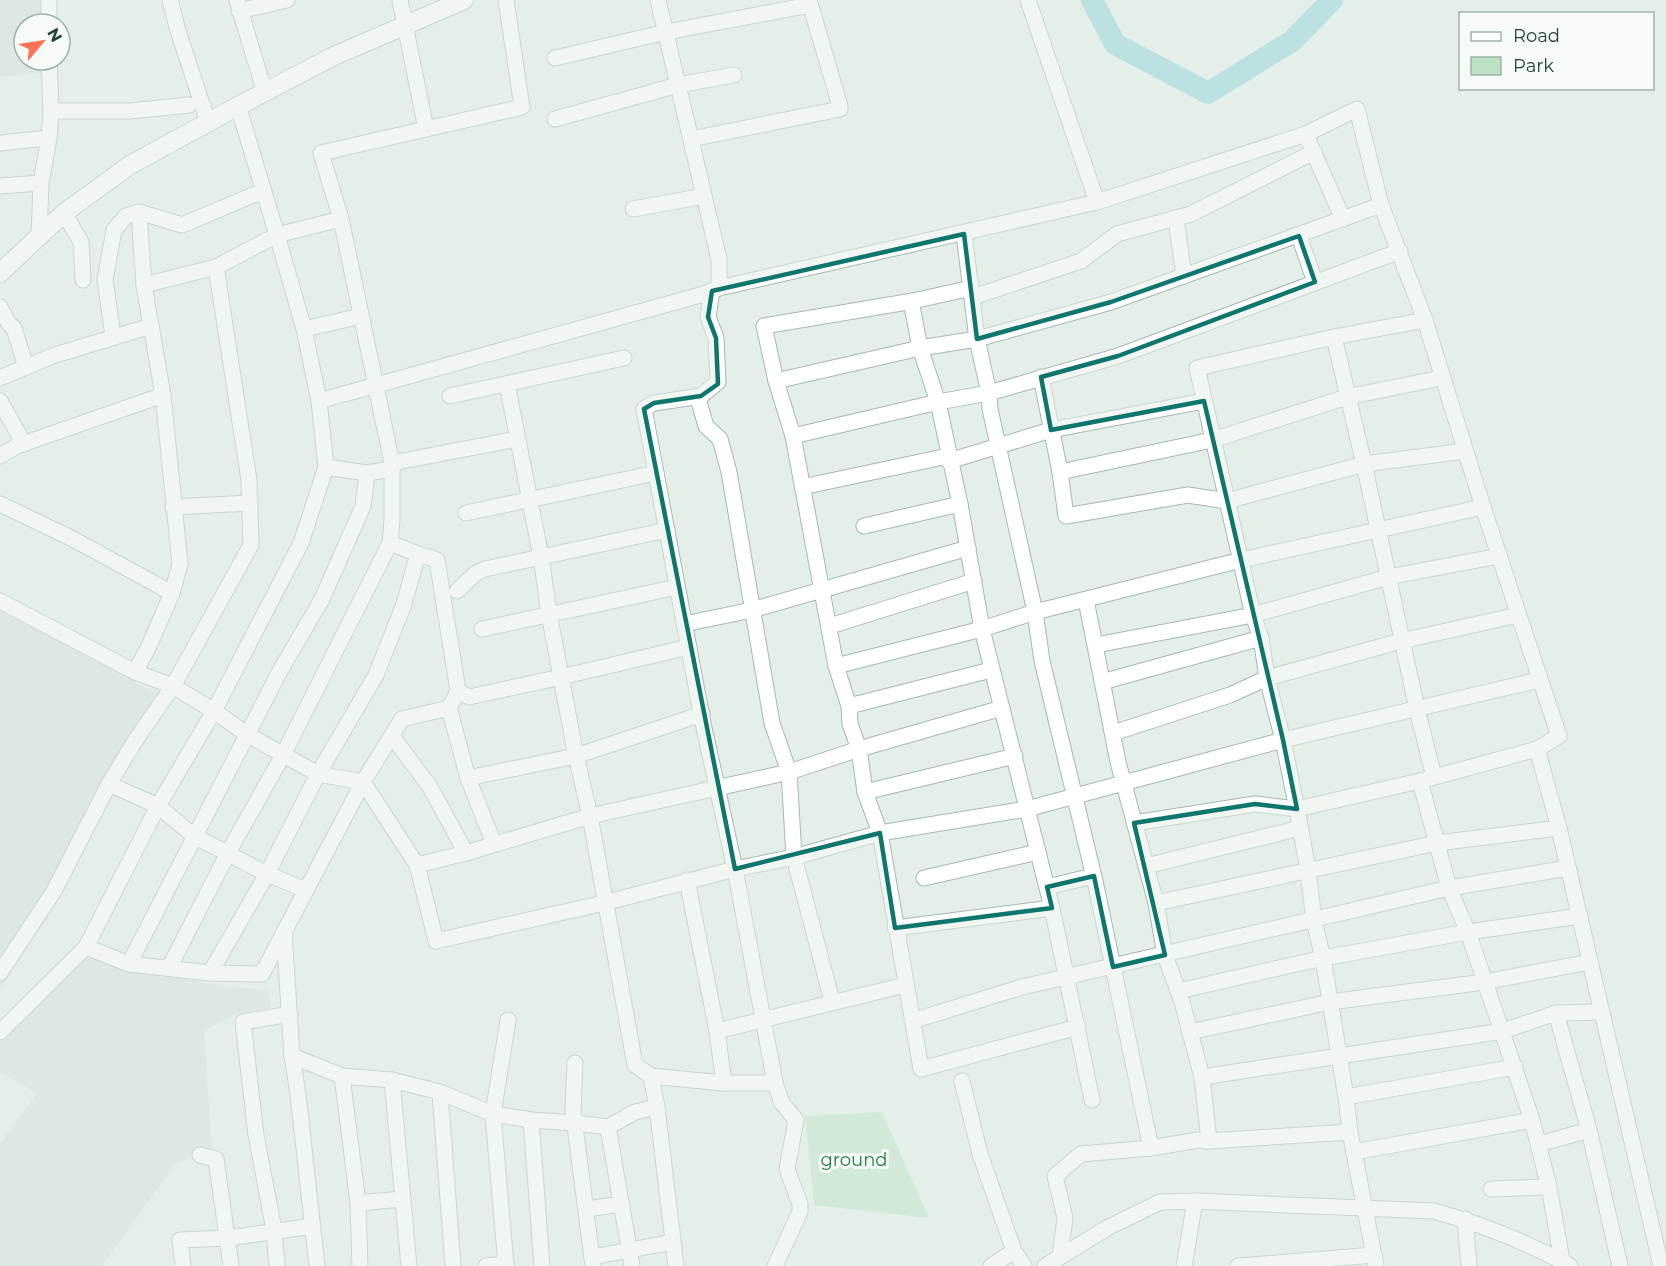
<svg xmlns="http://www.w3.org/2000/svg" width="1666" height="1266" font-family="Montserrat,sans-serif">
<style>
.built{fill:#d3e0d9}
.green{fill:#bce2c4}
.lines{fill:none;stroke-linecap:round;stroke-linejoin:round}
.river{stroke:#89d1d8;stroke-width:22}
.street-casing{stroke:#a7b8b1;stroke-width:17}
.secondary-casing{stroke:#a2bcb1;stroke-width:20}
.street{stroke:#fff;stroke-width:15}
.secondary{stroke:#fff;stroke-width:18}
.marked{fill:none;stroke:#0f766e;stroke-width:4.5;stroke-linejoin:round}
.labels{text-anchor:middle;stroke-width:6;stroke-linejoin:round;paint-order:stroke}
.park-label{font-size:18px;fill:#287f44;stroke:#f6fbf8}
</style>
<rect width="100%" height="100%" fill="#e5efea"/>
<!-- built -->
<g class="built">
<polygon points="0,0 53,0 52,24 24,24 24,60 51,60 51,72 0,77"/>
<polygon points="0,611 161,695 0,991"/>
<polygon points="71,957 104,960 213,985 268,990 271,1008 235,1014 204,1031 212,1149 176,1163 102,1266 0,1266 0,1144 37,1093 0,1072 0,1037"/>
</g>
<!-- green -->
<polygon class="green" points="882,1112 929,1218 814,1205 805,1116"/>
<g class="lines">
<!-- river -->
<polyline class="river" points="1092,0 1115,44 1208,93 1292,41 1332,0"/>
<defs>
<g id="street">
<polyline points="170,0 178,31 208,122"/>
<polyline points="237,0 265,93"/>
<polyline points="400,0 426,129"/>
<polyline points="658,0 719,259 719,288"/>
<polyline points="1028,0 1097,202"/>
<polyline points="239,11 287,0"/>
<polyline points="49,24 49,0"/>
<polyline points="555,58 666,32 810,5"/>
<polyline points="51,111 130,111 189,105"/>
<polyline points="555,119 678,85 734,75"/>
<polyline points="691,139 840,109 840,106 809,0"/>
<polyline points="1309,142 1343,219"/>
<polyline points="0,143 49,138"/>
<polyline points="0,186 41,183"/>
<polyline points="633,209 704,196"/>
<polyline points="139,212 182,225 263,191"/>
<polyline points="64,213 81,242 83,280"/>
<polyline points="341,219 321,153 522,107 506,0"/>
<polyline points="1176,219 1184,276"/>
<polyline points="964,234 977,339 989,393 990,409 1035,612 1042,661 1095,881 1151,1148"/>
<polyline points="39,236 41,183 49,138 51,111 49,60"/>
<polyline points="1299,236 1315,282"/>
<polyline points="971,288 913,301 764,326 776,381 793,436 836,666 849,706 850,724 859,749 865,792 880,833 921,1069 1078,1027"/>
<polyline points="712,291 708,317 716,338 718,382 701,396 699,402 706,426 720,439 729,472 772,723 789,772 794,857 832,1001"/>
<polyline points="973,297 1081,261 1117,234 1191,214 1314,152"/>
<polyline points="913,301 912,306 920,348 938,402 960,504 982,629 1052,908 1092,1100"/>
<polyline points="0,307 9,324 14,328 26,367"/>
<polyline points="304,329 361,316"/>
<polyline points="113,336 105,280 114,230 126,216 139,212 144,285"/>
<polyline points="1334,337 1364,464 1417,709 1434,777"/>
<polyline points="1041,377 1060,472 1066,516 1188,495 1227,501 1364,464 1465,451"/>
<polyline points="0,378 52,356 151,326"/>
<polyline points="776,381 920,348 977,339 1111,302 1381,205"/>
<polyline points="507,384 541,557 549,614 576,756 590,816 635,1065 651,1076 657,1107 676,1266"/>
<polyline points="450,396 624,358"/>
<polyline points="701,396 654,403 644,409 703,723 735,869 775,1083 782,1103 796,1120 787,1169 800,1204 800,1212 775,1266"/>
<polyline points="0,401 24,444"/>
<polyline points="319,401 704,294 719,288 1097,202 1306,134 1357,109 1381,205 1425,320 1483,507 1559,736 1537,749 1420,781 1297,809 1255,804 1134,823"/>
<polyline points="793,436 938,402 989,393 1118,356 1400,251"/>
<polyline points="0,456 17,446 163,395"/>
<polyline points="949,461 1051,430 1204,401"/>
<polyline points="392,463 517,439"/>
<polyline points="326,467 367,473 392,469"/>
<polyline points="1060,472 1212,440 1347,397 1441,378"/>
<polyline points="802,487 948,456"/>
<polyline points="0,504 71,538 172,593"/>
<polyline points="173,507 250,503"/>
<polyline points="466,513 656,473"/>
<polyline points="864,526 960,504"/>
<polyline points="418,554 437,560 458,691"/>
<polyline points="457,591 476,573 485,569 667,530"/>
<polyline points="1086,600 1118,762 1156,903 1165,955 1182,1002 1202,1077 1209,1141"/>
<polyline points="0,601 135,672 173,686 214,711 248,735 318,774 363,782 262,974 210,973 129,964 86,947 0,1032"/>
<polyline points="684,624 752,610 968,548"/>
<polyline points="830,626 974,581"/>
<polyline points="482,629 677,587"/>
<polyline points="1096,645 1253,615 1388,577 1499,556"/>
<polyline points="689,647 561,677 469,697 458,691 449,708 402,719 363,782 417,865 436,941 604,903 735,869 794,857 880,833 1027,809 1283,740 1539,680"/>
<polyline points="836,666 982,629 1035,612 1241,560 1483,507"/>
<polyline points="135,672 149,646 172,593 180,564 163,395 144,285 216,267"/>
<polyline points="1102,682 1261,638"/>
<polyline points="849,706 991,670"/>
<polyline points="449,708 468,778 576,756 702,714"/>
<polyline points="1113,733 1230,695 1267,678 1401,641 1518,615"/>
<polyline points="392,736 430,787 466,853"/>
<polyline points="1537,749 1559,828 1661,1266"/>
<polyline points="468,778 494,844"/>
<polyline points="1420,781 1449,888 1468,932 1532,1120 1549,1187 1563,1266"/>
<polyline points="109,784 158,806 194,836 267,874 306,890"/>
<polyline points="865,792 1015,756"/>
<polyline points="417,865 466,853 590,816 789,772 859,749 1002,708"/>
<polyline points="1146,866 1300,828"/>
<polyline points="924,878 1038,852"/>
<polyline points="687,880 717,1031 724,1083"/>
<polyline points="1047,887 1093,876"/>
<polyline points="1156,903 1437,843 1559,828"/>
<polyline points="895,928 1052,908"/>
<polyline points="284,932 292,1056 298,1094 317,1266"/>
<polyline points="129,964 280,671 322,599 363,506 367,473"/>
<polyline points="169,968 228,853 283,755 390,543 392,520 392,463 341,219 277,235 238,106"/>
<polyline points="0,973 54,891 109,784 135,741 173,686 251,545 249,480 216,267 277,235 304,329 319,401 326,467 301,543 214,711 158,806 86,947"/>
<polyline points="210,973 267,874 318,774 376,675 404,604 418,554 390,543"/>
<polyline points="1178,991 1323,958 1468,932 1580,916"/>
<polyline points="1556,1013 1602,1012"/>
<polyline points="912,1021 1022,987 1449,888 1568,868"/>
<polyline points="717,1031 905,985"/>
<polyline points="1190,1032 1330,1002 1484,982 1590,962"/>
<polyline points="292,1056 342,1076 392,1080 440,1092 493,1114 531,1120 575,1123 608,1127"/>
<polyline points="575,1063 573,1111 593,1266"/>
<polyline points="342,1076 358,1203 360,1266"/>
<polyline points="651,1076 724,1083 775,1083"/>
<polyline points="1202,1077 1503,1031 1556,1013 1589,1130 1620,1266"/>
<polyline points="392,1080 409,1266"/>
<polyline points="962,1081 980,1154 1014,1251 1024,1266"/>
<polyline points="440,1092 453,1266"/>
<polyline points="1346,1097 1515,1067"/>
<polyline points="531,1120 542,1266"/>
<polyline points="1539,1144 1589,1130"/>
<polyline points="1354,1152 1532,1120"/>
<polyline points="200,1155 216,1159 231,1266"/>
<polyline points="1491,1189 1549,1187"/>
<polyline points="358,1203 403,1199"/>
<polyline points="586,1209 622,1204"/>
<polyline points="1465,1219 1469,1266"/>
<polyline points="592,1257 673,1242"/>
<path d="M1060,1257L1107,1228L1160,1202L1195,1201L1434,1211C1481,1224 1527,1242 1570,1266"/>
<polyline points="183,1266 180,1240 228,1238 313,1226"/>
<polyline points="277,1266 274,1230 256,1135 243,1022 290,1014"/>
<polyline points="486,1266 506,1264"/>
<polyline points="506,1266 493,1114 508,1020"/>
<polyline points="632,1266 608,1127 635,1112 657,1107"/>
<polyline points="991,1266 1014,1251"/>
<polyline points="1045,1266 1060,1257 1065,1218 1055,1176 1081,1154 1151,1148 1198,1140 1209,1141 1350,1132"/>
<polyline points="1184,1266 1195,1201"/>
<polyline points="1238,1266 1374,1255"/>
<polyline points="1376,1266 1350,1132 1346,1097 1323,958 1314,921 1308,870 1297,809 1283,740 1267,678 1261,638 1253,615 1197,368 1334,337 1425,320"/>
</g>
<polyline id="secondary" points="0,273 64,213 130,165 238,106 334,56 464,0"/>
</defs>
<!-- street casing -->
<use href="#street" class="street-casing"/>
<!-- secondary casing -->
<use href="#secondary" class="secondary-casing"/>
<!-- street -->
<use href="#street" class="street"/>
<!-- secondary -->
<use href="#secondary" class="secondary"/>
</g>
<!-- marked area -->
<path d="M0 0H1666V1266H0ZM964,234L977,339L1111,302L1299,236L1315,282L1118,356L1041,377L1051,430L1204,401L1283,740L1297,809L1255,804L1134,823L1165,955L1113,967L1094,876L1047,887L1052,908L895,928L880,833L735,869L644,409L654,403L701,396L718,384L716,338L708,317L712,291Z" fill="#e5efea" fill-opacity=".55" fill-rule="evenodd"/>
<path class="marked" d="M964,234L977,339L1111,302L1299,236L1315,282L1118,356L1041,377L1051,430L1204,401L1283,740L1297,809L1255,804L1134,823L1165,955L1113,967L1094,876L1047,887L1052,908L895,928L880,833L735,869L644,409L654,403L701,396L718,384L716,338L708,317L712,291Z"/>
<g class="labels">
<!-- park labels -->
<g class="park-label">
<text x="854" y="1166">ground</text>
</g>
</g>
<!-- legend -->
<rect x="1459" y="12" width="195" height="78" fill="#f6fbf8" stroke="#a1b2ab" stroke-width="1.5"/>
<rect x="1471" y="32" width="30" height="9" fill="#ffffff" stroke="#a1b2ab" stroke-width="1.5"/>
<text x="1513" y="42" font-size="18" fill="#224438">Road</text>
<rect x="1471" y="57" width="30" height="18" fill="#bce2c4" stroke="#a1b2ab" stroke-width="1.5"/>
<text x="1513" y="72" font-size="18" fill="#224438">Park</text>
<!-- north arrow -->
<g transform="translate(42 42) rotate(61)"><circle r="28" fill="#f6fbf8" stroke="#a1b2ab" stroke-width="1.5"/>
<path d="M0-4.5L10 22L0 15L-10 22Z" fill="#fe7355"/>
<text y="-9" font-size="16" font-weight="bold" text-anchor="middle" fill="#224438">N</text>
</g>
</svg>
